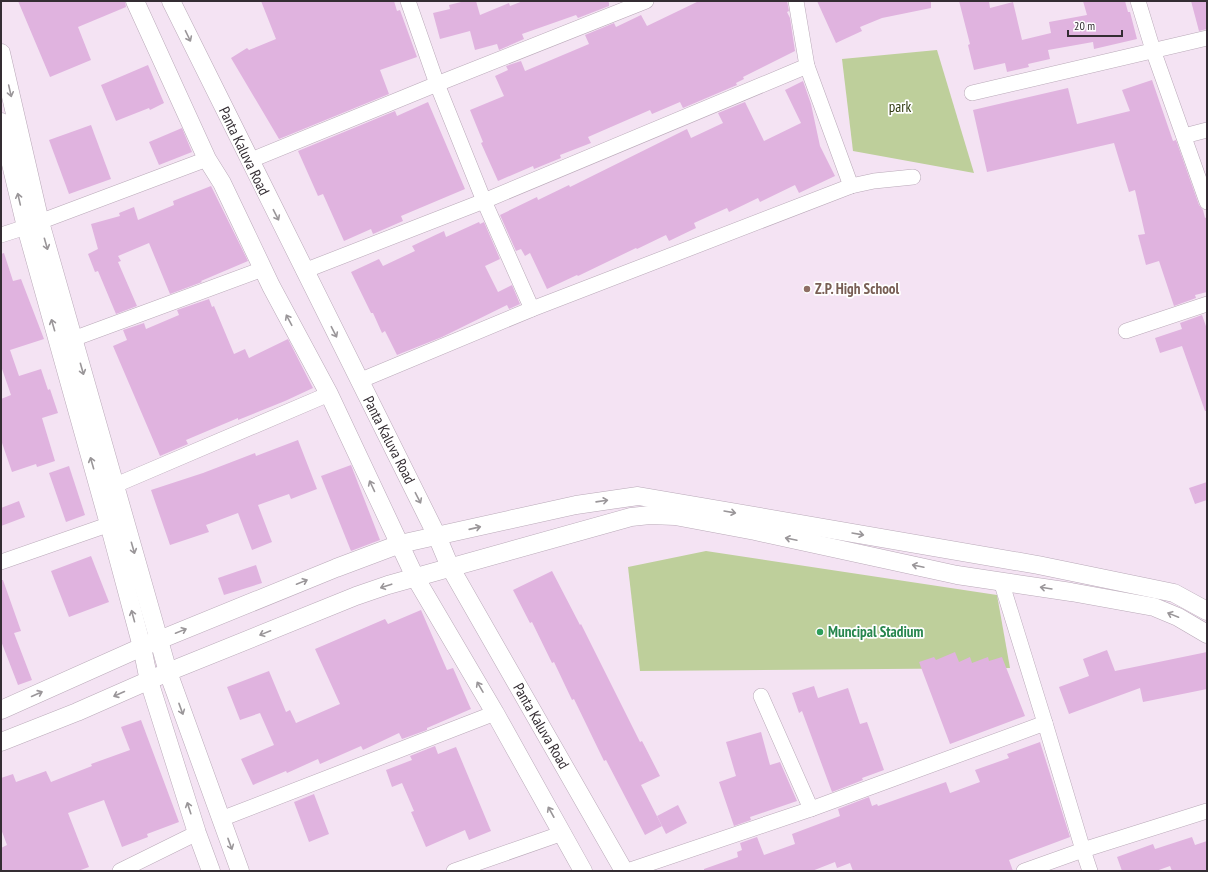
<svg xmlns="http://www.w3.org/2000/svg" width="1208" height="872" font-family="'PT Sans Narrow',sans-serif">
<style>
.green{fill:#becf9b}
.building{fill:#e0b3df}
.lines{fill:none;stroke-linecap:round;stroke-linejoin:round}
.minor-casing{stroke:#b9a9b8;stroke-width:16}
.tertiary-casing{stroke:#b9a9b8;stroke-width:19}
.minor{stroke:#fff;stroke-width:15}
.tertiary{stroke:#fff;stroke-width:18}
.oneway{stroke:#9a9699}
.education-dot{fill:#8d6e63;stroke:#fff;stroke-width:1.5}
.leisure-dot{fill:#2e9e5b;stroke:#fff;stroke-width:1.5}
.labels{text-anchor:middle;stroke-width:3.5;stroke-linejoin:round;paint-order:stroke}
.park-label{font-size:15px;fill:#313b11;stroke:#fff}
.street-label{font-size:15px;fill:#342d33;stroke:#fff}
.education-label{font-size:15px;font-weight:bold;fill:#785e54;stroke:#fff;text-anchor:start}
.leisure-label{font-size:15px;font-weight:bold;fill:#27864d;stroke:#fff;text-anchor:start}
</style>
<rect width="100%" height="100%" fill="#f4e3f3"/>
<!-- green -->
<g class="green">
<polygon points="937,50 974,173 853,151 842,59"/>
<polygon points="706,551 997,595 1010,668 640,671 628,567"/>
</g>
<!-- building -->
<g class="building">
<polygon points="18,1 125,1 126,7 78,27 91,60 50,77"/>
<polygon points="261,1 394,1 397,11 400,10 417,57 380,70 389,94 279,139 231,58 247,48 249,50 276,39"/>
<polygon points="465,1 476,1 480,15 509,3 510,6 523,1 608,1 609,3 609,6 578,18 576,15 522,34 524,39 499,50 497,44 475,50 470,31 440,39 433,13 450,9 449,5"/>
<polygon points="699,1 787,1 789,11 787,12 790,18 795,51 743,77 744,79 736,83 737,85 683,108 680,102 652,114 650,110 588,137 591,143 560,155 561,158 534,169 533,166 498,181 481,143 483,142 470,110 504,96 495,76 508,70 506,66 521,61 525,71 589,44 585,35 614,23 616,27 641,15 647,26"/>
<polygon points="817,1 931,1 931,8 882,18 860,27 862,31 836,43"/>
<polygon points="959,1 989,1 990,8 1013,2 1022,40 1051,33 1049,22 1087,15 1083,1 1125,1 1128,12 1130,12 1137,39 1094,49 1093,42 1048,50 1050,59 1028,64 1029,67 1007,72 1005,63 974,70 968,45 970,44"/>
<polygon points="1191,1 1207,1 1207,29 1199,31"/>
<polygon points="148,65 164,103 150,110 149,108 116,121 101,85"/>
<polygon points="1152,80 1173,141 1176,140 1199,205 1203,210 1205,218 1207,217 1207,292 1195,295 1196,298 1174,306 1159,261 1146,265 1138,235 1145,234 1135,190 1129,192 1114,143 987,172 973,110 1068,88 1077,124 1130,111 1122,90"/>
<polygon points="803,81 811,104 820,146 835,176 799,193 795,185 760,202 758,198 729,212 727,208 694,223 696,228 669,241 666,235 637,249 636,248 578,276 577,275 547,289 530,253 525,256 521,249 516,251 500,215 537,197 538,200 569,185 570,187 687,129 691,138 723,123 718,113 745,102 764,141 801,123 785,90"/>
<polygon points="428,102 465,189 401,216 403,221 373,234 371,229 344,241 323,194 318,196 298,151 395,111 397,116"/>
<polygon points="91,125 111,179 69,194 49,140"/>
<polygon points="182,128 192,152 159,165 149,142"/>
<polygon points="211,186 248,261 201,281 202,282 170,294 149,243 118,256 121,261 118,262 137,306 116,314 98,271 95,272 88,254 98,249 91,224 120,216 119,213 134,207 138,220 174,205 173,201"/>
<polygon points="479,222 480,224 484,222 500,259 485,266 498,292 512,285 520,304 509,309 507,305 442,337 397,355 385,331 382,333 373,313 371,313 351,272 379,259 383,266 415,251 412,246 444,231 446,237"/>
<polygon points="4,253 13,281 21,279 44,339 10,350 19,376 41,369 48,390 50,389 58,413 42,418 55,461 37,467 36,464 12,472 1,440 1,399 11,395 1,366 1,254"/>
<polygon points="209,299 212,307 214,306 234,354 245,349 249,358 288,339 313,388 285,401 238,420 238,418 186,440 188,444 160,456 113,346 127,340 123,330 144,323 146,329 179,315 177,310"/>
<polygon points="1202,315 1207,329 1207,411 1205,411 1182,346 1160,353 1155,338 1182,329 1180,323"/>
<polygon points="298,440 317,489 291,499 289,494 258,505 272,542 252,550 238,513 206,525 209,532 170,545 151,490 203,473 255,453 256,456"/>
<polygon points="351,465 380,540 351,551 321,476"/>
<polygon points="69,466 85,515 66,522 49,473"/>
<polygon points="1207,482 1207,500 1195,504 1189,488"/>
<polygon points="19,501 25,517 1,526 1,508"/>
<polygon points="91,556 109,602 69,617 51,571"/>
<polygon points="256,565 262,583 224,595 218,578"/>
<polygon points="552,571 580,625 581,624 640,742 642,741 660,776 641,785 662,826 645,835 606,760 604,761 574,699 572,700 554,662 552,663 532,622 530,623 513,590"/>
<polygon points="1,580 3,580 21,631 14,633 32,680 18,685 1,641"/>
<polygon points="421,610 447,670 453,668 471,709 427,728 427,730 402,739 399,733 363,750 361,746 320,764 318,759 287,773 286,771 253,785 241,759 274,745 260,713 240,720 227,687 269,671 286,712 290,710 296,723 340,704 315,649 385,619 388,624"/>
<polygon points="1107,650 1115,671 1207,652 1207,689 1143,702 1140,688 1069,714 1059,687 1089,676 1083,659"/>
<polygon points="955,652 959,662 970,657 972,663 988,657 989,661 1002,657 1025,716 950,744 919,662 934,657 936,660"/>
<polygon points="814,686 818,698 848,688 860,724 867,722 884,770 862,778 863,780 832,792 802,711 799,713 792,693"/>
<polygon points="141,720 179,822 147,834 148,837 122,847 104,800 68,813 89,867 78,871 1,871 1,848 7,845 1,829 1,778 13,774 16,782 46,771 51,782 92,766 91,764 130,750 121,727"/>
<polygon points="761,732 770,765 780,762 797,801 750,817 751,820 734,826 719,782 736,776 726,742"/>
<polygon points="1040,742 1070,837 1009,860 1013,871 853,871 850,863 837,868 835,862 812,871 704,871 704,869 738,857 737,852 742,850 740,843 757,837 764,855 795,844 792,834 840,816 838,809 869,797 872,806 877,804 878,806 946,782 950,793 980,782 975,770 1009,758 1007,754"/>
<polygon points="435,746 438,754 456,747 491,831 469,840 465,830 426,847 411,812 414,811 402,783 392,787 386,770 412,760 410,756"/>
<polygon points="314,794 329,834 309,842 294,802"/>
<polygon points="678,805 687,823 666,834 657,816"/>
<polygon points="1192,837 1195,845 1207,841 1207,871 1172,871 1170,866 1156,871 1122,871 1117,857 1153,844 1155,849"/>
</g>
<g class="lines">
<defs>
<g id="minor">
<polyline points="408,1 437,84 484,201 532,309"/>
<polyline points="1138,1 1153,50 1207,202"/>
<polyline points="807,66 851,186"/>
<polyline points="972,93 1207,38"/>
<polyline points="1184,136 1207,130"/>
<polyline points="249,161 437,84 646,1"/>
<polyline points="1,235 26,227 207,159"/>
<polyline points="304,271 484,201 807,66 796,1"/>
<polyline points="1126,331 1207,304"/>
<polyline points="73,339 263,269"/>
<polyline points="359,381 532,309 851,186 874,181 913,177"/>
<polyline points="104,490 329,394"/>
<polyline points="1,562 119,521"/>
<polyline points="1001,581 1045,723"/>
<polyline points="761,696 811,809"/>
<polyline points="221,819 495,713"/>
<polyline points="120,871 197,833"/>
<polyline points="454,871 563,833"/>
<polyline points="627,871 811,809 1045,723 1083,850 1024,871"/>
<polyline points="1090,871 1083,850 1207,811"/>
</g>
<g id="tertiary">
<polyline points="135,1 207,159 222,183 271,286 329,394 415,577 495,713 583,871"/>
<polyline points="171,1 437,536 450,567 624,871"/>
<polyline points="1,53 40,222 168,672 240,871"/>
<polyline points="1,122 26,227 109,524 142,647 149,681 197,833 211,871"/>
<polyline points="1,710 142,647 336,568 400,544 576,505 638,496 1038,565 1174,593 1207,611"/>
<polyline points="1,742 77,712 168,672 356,596 388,585 631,517 650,515 675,516 755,531 957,575 1071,592 1154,607 1178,617 1207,634"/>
</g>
</defs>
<!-- minor casing -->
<use href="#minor" class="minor-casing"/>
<!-- tertiary casing -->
<use href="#tertiary" class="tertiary-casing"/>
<!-- minor -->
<use href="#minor" class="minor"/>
<!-- tertiary -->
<use href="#tertiary" class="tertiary"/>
</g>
<!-- one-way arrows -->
<defs><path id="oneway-shaft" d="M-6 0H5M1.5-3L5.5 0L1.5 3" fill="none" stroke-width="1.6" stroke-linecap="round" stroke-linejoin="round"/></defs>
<g class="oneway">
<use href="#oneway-shaft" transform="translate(188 36) rotate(64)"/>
<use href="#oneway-shaft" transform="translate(10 91) rotate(77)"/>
<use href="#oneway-shaft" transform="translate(19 199) rotate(-103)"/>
<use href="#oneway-shaft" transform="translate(276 215) rotate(63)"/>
<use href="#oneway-shaft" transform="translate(46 244) rotate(74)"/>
<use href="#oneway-shaft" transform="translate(289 320) rotate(-118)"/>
<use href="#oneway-shaft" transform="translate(53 325) rotate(-106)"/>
<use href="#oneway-shaft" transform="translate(334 332) rotate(63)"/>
<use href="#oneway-shaft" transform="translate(82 369) rotate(74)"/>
<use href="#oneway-shaft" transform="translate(92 463) rotate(-106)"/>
<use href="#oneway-shaft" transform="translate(372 486) rotate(-115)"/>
<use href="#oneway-shaft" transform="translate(418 498) rotate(63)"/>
<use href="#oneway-shaft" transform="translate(602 501) rotate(-8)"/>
<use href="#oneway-shaft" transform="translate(730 512) rotate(10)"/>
<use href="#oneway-shaft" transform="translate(475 528) rotate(-13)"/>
<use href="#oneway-shaft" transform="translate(858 534) rotate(10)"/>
<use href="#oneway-shaft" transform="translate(791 539) rotate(-168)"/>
<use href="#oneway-shaft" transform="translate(133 548) rotate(74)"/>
<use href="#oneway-shaft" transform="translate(918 566) rotate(-168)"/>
<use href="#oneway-shaft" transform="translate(302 582) rotate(-22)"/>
<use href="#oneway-shaft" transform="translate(386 586) rotate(162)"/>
<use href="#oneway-shaft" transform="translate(1046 588) rotate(-171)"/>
<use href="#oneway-shaft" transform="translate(1173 615) rotate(-158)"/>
<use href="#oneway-shaft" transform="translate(133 616) rotate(-105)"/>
<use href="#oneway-shaft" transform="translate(181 631) rotate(-22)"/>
<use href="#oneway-shaft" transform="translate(265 633) rotate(158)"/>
<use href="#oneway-shaft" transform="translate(480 687) rotate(-120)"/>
<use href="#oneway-shaft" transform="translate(37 694) rotate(-24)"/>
<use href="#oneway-shaft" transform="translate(119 694) rotate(156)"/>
<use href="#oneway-shaft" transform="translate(181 709) rotate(70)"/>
<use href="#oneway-shaft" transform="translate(189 808) rotate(-108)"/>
<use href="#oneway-shaft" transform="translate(551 812) rotate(-119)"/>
<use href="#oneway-shaft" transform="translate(230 844) rotate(70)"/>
</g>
<!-- markers -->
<circle class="education-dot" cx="807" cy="289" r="4"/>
<circle class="leisure-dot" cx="820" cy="632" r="4"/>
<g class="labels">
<!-- park labels -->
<g class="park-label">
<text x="900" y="112">park</text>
</g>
<!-- street labels -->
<g class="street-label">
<text transform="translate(244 151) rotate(64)" y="5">Panta Kaluva Road</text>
<text transform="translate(389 440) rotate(63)" y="5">Panta Kaluva Road</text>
<text transform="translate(541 726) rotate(60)" y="5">Panta Kaluva Road</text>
</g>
<!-- education labels -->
<g class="education-label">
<text x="815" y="294">Z.P. High School</text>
</g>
<!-- leisure labels -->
<g class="leisure-label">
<text x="828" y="637">Muncipal Stadium</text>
</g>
</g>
<!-- border -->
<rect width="1208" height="872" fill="none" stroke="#342d33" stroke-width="4"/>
<!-- scale -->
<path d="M1068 30v6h54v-6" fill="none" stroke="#342d33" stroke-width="2"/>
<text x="1074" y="30" font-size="12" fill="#342d33" stroke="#ffffff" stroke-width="3" paint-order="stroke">20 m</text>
</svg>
